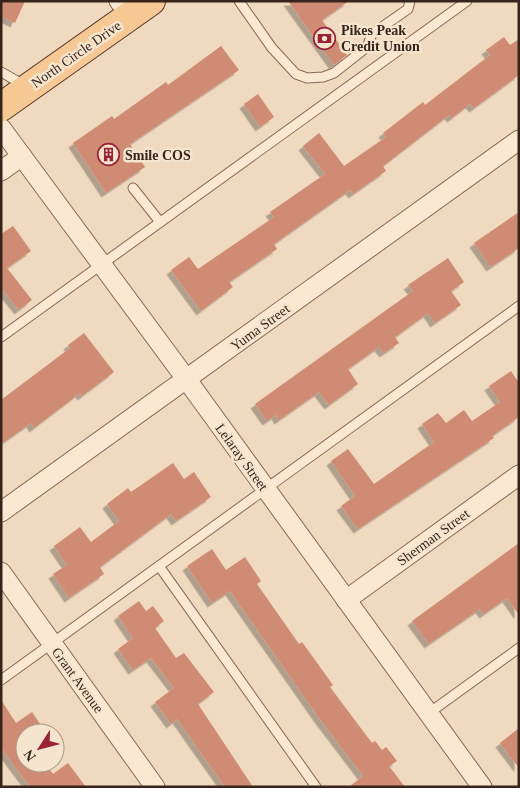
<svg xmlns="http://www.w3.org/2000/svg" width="520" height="788" font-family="Georgia,serif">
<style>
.building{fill:#cf8b73;filter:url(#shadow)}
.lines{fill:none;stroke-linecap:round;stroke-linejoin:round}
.lane-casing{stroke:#886956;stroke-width:11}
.street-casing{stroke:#886956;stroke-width:21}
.primary-casing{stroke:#56392b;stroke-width:30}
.lane{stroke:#fae8d2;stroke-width:9}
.street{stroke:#fae8d2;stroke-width:19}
.primary{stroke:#f5c894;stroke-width:28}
.labels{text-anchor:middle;stroke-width:5;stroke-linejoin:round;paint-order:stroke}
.poi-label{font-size:14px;font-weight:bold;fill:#37251c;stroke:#f6e5ce;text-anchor:start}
.street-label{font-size:14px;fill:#37251c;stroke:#f6e5ce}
</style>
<defs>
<filter id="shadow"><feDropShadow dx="-4.5" dy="4.5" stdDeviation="0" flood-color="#0004"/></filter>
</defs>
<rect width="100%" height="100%" fill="#efd9bf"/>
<!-- building -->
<g class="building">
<polygon points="1,1 25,1 15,23 1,16"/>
<polygon points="288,1 349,1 322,20 347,55 334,65"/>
<polygon points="504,37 510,45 519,39 519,75 474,108 470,104 452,118 449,115 383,166 386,171 353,194 350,190 274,244 277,249 229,282 233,287 201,311 171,270 189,257 198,269 274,217 270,212 325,174 303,146 319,133 344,166 386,137 383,133 423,102 425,105 490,55 486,50"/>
<polygon points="221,46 239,70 130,144 145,167 106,193 73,143 112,116 114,119 166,82 168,85"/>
<polygon points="258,94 274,117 260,127 244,104"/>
<polygon points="519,212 519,248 491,267 474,243"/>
<polygon points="13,226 31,251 7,268 32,300 19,310 1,288 1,234"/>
<polygon points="448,258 464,282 451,291 461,305 435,323 428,313 395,337 399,343 384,353 379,347 348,369 358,384 329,405 319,392 279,420 276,415 267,421 255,404 413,291 408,285"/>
<polygon points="84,333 114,372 82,396 80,393 34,428 31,423 1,444 1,400 70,348 68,345"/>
<polygon points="511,371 519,383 519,417 492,436 494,438 358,529 341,506 355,496 331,461 348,449 374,484 434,442 422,424 438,413 446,423 464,410 472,421 500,402 489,386"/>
<polygon points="173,463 184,479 194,472 211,497 176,521 171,514 100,567 104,574 69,598 53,574 67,565 54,546 80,527 91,542 119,521 107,504 128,488 131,492"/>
<polygon points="519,543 519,615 507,598 484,614 480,609 429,644 412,621"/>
<polygon points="212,549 226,570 245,557 261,581 257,584 299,644 302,642 333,685 330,687 372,743 375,741 382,750 386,747 397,761 389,766 405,787 349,787 363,776 319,718 230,591 212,603 187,566"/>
<polygon points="139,601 146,611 153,606 164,621 155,628 176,658 184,653 214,692 198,704 253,787 225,787 177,719 171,724 155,702 174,688 151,658 133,670 118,649 133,638 118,616"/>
<polygon points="1,700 16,723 32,712 46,733 25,733 25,763 45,763 53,774 68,763 86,787 30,787 1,748"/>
<polygon points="519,728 519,768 500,743"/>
</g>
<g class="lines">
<defs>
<g id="lane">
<polyline points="239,1 272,48 296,74 307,78 323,77 334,73 367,47 372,34 408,9 410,1"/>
<polyline points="1,72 24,85"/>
<polyline points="133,188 160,222"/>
<polyline points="1,337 467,1"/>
<polyline points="159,566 316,787"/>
<polyline points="1,680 519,306"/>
<polyline points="429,713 519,648"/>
</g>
<g id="street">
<polyline points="119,1 132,15"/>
<polyline points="1,128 187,380 482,787"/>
<polyline points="1,171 22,156"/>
<polyline points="1,512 519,140"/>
<polyline points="1,572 155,787"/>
<polyline points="346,600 519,475"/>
</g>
<polyline id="primary" points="1,107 151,1"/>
</defs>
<!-- lane casing -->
<use href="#lane" class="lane-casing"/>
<!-- street casing -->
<use href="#street" class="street-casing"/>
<!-- primary casing -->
<use href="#primary" class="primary-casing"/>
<!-- lane -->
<use href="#lane" class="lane"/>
<!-- street -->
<use href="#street" class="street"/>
<!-- primary -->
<use href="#primary" class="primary"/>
</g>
<!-- icons -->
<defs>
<symbol id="bank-ring" viewBox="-11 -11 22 22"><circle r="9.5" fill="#f6e5ce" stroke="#992437" stroke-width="1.5"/><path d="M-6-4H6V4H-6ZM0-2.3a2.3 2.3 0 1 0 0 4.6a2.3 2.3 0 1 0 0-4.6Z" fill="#992437"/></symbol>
<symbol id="building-ring" viewBox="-11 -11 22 22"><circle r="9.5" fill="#f6e5ce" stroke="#992437" stroke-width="1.5"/><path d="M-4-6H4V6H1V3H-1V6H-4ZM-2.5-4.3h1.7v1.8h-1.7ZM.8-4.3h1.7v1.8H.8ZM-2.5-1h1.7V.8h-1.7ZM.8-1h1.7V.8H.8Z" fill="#992437"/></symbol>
</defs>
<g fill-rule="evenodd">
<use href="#bank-ring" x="312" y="26" width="25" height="25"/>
<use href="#building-ring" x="96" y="142" width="25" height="25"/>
</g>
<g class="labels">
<!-- poi labels -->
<g class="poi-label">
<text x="341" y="35">Pikes Peak<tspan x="341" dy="16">Credit Union</tspan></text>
<text x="125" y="160">Smile COS</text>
</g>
<!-- street labels -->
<g class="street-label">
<text transform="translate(76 54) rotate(-35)" y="5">North Circle Drive</text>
<text transform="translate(260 327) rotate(-36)" y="5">Yuma Street</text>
<text transform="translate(242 457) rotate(54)" y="5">Lelaray Street</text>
<text transform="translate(433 537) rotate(-36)" y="5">Sherman Street</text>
<text transform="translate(78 680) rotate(54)" y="5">Grant Avenue</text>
</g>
</g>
<!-- border -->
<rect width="520" height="788" fill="none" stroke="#37251c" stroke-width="5"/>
<!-- north arrow -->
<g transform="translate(40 748) rotate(234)"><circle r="24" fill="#f6e5ce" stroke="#aa9887"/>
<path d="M0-4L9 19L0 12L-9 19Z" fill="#992437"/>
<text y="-8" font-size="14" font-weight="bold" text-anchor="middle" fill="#37251c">N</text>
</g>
</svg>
